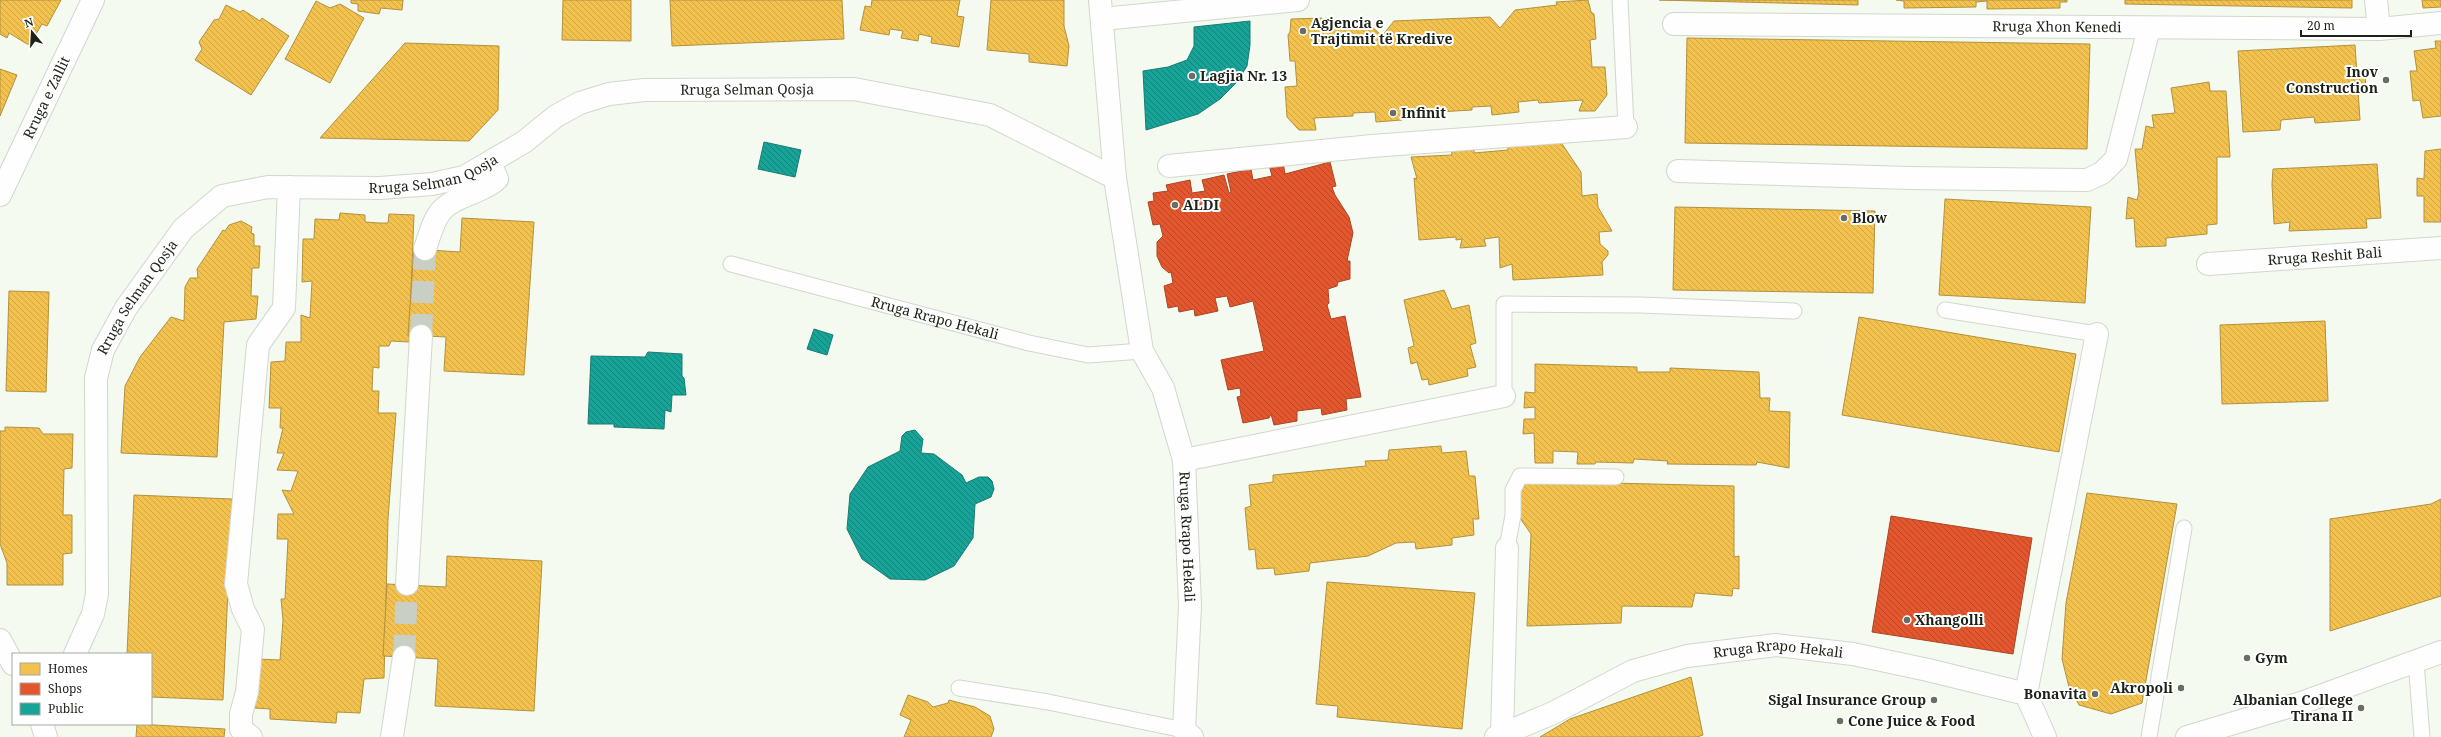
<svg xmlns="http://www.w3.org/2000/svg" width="2441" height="737" font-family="'Noto Serif',serif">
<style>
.homes{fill:url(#homes-back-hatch);stroke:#b2913e}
.shops{fill:url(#shops-back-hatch);stroke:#a84727}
.public{fill:url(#public-back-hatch);stroke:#187c71}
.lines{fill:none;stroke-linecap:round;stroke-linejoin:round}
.street-tunnel{stroke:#c9cfc4;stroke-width:22;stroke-dasharray:22 11;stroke-linecap:butt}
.lane-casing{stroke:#d2d7cd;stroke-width:17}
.street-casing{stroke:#d2d7cd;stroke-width:24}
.lane{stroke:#fdfefd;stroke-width:15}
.street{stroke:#fdfefd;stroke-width:22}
.poi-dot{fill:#686e63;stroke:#fff;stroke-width:1.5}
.labels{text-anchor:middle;stroke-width:4;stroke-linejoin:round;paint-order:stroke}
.poi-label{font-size:14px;font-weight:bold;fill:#1c2217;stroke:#fff;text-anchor:start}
.street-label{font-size:14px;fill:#1c2217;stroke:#fff}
</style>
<defs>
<pattern id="homes-back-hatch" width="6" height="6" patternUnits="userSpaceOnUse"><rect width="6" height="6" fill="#f2c14e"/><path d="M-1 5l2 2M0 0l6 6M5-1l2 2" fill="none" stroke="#cfa643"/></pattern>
<pattern id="shops-back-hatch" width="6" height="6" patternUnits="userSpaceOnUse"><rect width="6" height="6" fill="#e4572e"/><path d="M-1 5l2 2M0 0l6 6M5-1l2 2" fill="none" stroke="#b84826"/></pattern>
<pattern id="public-back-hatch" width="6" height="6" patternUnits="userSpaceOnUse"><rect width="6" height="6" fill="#17a398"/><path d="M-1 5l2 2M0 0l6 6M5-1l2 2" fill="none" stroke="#14847b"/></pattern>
</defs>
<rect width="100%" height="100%" fill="#f4faef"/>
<!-- homes -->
<g class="homes">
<polygon points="0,0 61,0 47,26 42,24 30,44 27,44 9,33 7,38 0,34"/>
<polygon points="351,0 403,0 402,10 381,8 379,14 358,11 358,4 351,3"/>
<polygon points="563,0 631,0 631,41 562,40"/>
<polygon points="670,0 842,0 844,39 672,46"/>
<polygon points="872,0 960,0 957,16 964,17 959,47 931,43 932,37 919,34 918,41 901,38 903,31 890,29 889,35 860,30 865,6 871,7"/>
<polygon points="991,0 1064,0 1064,26 1069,46 1067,66 1029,62 1029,54 987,50"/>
<polygon points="1588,0 1591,12 1594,14 1596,39 1590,40 1592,67 1605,67 1607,95 1595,111 1579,111 1583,100 1539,103 1538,100 1518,102 1519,112 1492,115 1491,106 1472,107 1472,110 1421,113 1421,110 1402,112 1402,120 1376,122 1375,112 1353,113 1353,116 1314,118 1316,130 1299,130 1287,117 1285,87 1297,86 1295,61 1290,61 1288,35 1290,32 1291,19 1322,18 1322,21 1365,20 1382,36 1394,21 1490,17 1500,28 1515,10 1557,5 1556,2"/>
<polygon points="1659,0 1858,0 1858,5"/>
<polygon points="2067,0 2067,2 2060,2 2060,8 1987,9 1987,1 1976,2 1976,7 1904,8 1904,1 1896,0"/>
<polygon points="2125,0 2352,0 2352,8 2125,4"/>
<polygon points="2422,0 2441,0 2441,7 2423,8"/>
<polygon points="316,1 330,8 340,4 364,18 330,83 285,59"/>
<polygon points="226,5 240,12 243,10 260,21 262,18 289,36 251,95 195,60 202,49 199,42 214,20 219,19"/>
<polygon points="1687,38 2090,44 2087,149 1685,143"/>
<polygon points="2435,41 2441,41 2441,116 2423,118 2420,100 2413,101 2410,71 2417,71 2414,51 2436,48"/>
<polygon points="405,43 499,46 498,110 469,141 320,138"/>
<polygon points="2355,45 2357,74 2365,74 2366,90 2358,90 2360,120 2315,123 2314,117 2281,120 2280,130 2243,132 2238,51"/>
<polygon points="0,69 17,75 0,116"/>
<polygon points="2209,82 2210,91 2226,91 2230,157 2217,157 2217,224 2207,225 2207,234 2166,238 2166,246 2136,247 2134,218 2126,219 2128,197 2137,200 2139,192 2135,149 2142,149 2146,126 2154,128 2152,115 2175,113 2171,88"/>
<polygon points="1560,141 1581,172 1582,196 1597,194 1598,207 1612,231 1599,232 1600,244 1608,251 1608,255 1602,262 1603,275 1513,280 1512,264 1500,268 1499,237 1484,239 1486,246 1460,248 1462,239 1456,240 1456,237 1419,240 1414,178 1417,179 1411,157 1452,155 1451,146 1474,145 1474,153 1508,150 1508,144"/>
<polygon points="2441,149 2441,222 2424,222 2424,196 2417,196 2417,178 2424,179 2425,151"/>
<polygon points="2377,164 2381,218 2366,219 2367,228 2289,231 2290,222 2274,224 2272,184 2273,169"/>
<polygon points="1945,199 2091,207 2085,303 1939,295"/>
<polygon points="1675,207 1875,211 1873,293 1673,290"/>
<polygon points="340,213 365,215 365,222 379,223 388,223 389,214 414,215 409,342 391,341 389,346 379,346 379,368 373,367 372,391 379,391 378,413 396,413 388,519 384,678 364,679 360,713 337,712 336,723 270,719 270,709 255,708 257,659 280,660 283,620 281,599 285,599 288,539 277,539 278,514 294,514 282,490 291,491 298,471 277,470 284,453 277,453 283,428 280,428 281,408 269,408 271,362 285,361 286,342 301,342 301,315 310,318 312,281 302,282 303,239 314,239 315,219 339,220"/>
<polygon points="462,218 534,222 524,375 444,371 446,337 408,335 414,249 460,252"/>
<polygon points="241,221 252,227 251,233 254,234 254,246 260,246 259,268 252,268 251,296 258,296 256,319 224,322 217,457 121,453 125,386 140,357 171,317 184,321 185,287 190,278 198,278 197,269 223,230 225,231 229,225"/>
<polygon points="1444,290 1452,309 1469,305 1476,343 1470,345 1476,367 1467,369 1468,376 1429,385 1428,379 1422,380 1417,362 1411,364 1408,348 1414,346 1404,300"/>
<polygon points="9,291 49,292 46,392 6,391"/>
<polygon points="1859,317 2076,354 2059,452 1842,415"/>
<polygon points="2325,321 2328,401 2222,404 2220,325"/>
<polygon points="1535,364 1637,367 1637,372 1670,372 1670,368 1759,372 1760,398 1770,398 1769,411 1790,412 1789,468 1757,462 1756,465 1667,464 1668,461 1634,459 1633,463 1596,462 1595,464 1577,464 1578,452 1553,451 1553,463 1535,463 1534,433 1523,434 1524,419 1535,419 1535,407 1524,408 1525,392 1535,393"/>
<polygon points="5,427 39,428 43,434 73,434 72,468 64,469 63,515 72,515 72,553 63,554 63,585 7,585 7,563 0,544 0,431 5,431"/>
<polygon points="1441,446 1442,453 1466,451 1469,476 1475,476 1479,519 1473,519 1474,535 1452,538 1452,545 1416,549 1415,542 1396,543 1368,556 1310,563 1309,571 1275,575 1274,568 1257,569 1255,549 1249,550 1245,508 1251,506 1249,485 1273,482 1273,475 1366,466 1365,461 1388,460 1389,450"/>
<polygon points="1529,481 1734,486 1734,557 1739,556 1739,589 1733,588 1732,596 1695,593 1692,607 1622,606 1621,623 1527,626 1531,534 1520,518 1520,490 1523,484"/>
<polygon points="2087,493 2177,504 2142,703 2111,714 2079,705 2069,687 2062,659 2066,603"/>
<polygon points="134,495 232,499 223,700 151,697 151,654 127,654"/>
<polygon points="2441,499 2441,596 2330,631 2330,519 2431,504"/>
<polygon points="447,556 542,561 534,711 435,706 438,659 383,656 387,584 446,587"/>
<polygon points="1327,582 1475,593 1462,729 1337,717 1338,706 1316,704"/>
<polygon points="1691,677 1703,735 1697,737 1540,737 1570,719"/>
<polygon points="908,695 928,702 933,707 948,703 949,700 975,707 990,716 994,729 991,737 904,737 911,720 900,715"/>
<polygon points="137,724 225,729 224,737 136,737"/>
</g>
<!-- shops -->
<g class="shops">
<polygon points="1283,162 1285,174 1330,162 1336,186 1332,187 1335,195 1349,217 1353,233 1347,261 1350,261 1350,279 1338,282 1337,286 1328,289 1329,303 1327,305 1331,319 1345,316 1361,397 1346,399 1347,410 1322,415 1321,408 1297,411 1297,421 1274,425 1271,414 1269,418 1243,423 1237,397 1241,396 1240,388 1228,390 1221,360 1264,351 1253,301 1230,307 1227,296 1215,298 1218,311 1195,316 1194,309 1179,312 1178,306 1168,308 1164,286 1173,283 1171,272 1169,273 1162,267 1157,256 1157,242 1163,236 1160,224 1153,225 1148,202 1154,201 1153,193 1168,191 1166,185 1190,180 1192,193 1205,191 1202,180 1224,175 1229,193 1231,192 1227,174 1251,169 1253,180 1272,176 1269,165"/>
<polygon points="1891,516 2032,538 2013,654 1872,632"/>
</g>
<!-- public -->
<g class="public">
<polygon points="1250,21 1250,45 1247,66 1237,82 1220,99 1198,114 1146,130 1143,71 1168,67 1187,60 1194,46 1194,27"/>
<polygon points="764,142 801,150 795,177 758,169"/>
<polygon points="814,329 833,335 827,355 807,349"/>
<polygon points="648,352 682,354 682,376 684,378 686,395 672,395 671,412 665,410 664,429 614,427 614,424 588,424 591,356 645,357"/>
<polygon points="915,430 923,439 921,453 934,454 962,475 966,483 979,477 988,477 992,481 994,489 991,497 975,504 973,538 954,566 925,580 890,579 862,559 847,529 850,494 868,467 900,451 902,436 906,432"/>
</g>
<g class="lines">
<!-- street-tunnel -->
<g class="street-tunnel">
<polyline points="421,336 425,249"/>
<polyline points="404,657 407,584"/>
</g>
<defs>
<g id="lane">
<polyline points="1620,0 1626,127"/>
<path id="s1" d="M731,264L1029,343L1088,355L1142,351"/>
<polyline points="1945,310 2097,334"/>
<polyline points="1504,396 1504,304 1640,305 1794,311"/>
<polyline points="1507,548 1513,515 1513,490 1520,476 1616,477"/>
<polyline points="2416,662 2422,737"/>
<polyline points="959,688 1048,702 1184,730"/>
<polyline points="2149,737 2184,528"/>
</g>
<g id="street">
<path id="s2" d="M1100,0L1115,178L1142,351L1163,388L1184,460L1190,606L1184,730L1192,737"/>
<polyline points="2376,0 2379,29"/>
<polyline points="1102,19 1298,0"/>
<path id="s3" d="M1674,24L2379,29L2441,23"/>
<polyline points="1169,166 1372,146 1626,127"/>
<polyline points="1678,171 1909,178 2087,180 2102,173 2116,159 2149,28"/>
<path id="s4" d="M0,195L93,0"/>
<path d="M425,249C436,215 437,206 472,193C481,189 490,186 497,179L490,163"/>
<path id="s5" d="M2208,264L2441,248"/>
<polyline points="1184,460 1504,396"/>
<polyline points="407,584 421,336"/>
<polyline points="0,640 13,664"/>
<path id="s6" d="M75,654L93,614L97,594L96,378L103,350L126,308L183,229L222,196L268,187L380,188L432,184L464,177L524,142L556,116L580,103L609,94L644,90L854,89L990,115L1115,178"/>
<polyline points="2026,694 2097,334"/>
<polyline points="42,724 46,737"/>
<polyline points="1502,734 1507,548"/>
<polyline points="251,737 241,729 241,714 247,692 253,629 243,609 236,584 258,345 284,308 289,187"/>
<polyline points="392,737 404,657"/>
<path id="s7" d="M1496,737L1553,713L1633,671L1687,656L1776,645L1853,654L1928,670L2026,694L2045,737"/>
<polyline points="2187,737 2301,703 2441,652"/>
</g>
</defs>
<!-- lane casing -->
<use href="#lane" class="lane-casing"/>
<!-- street casing -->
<use href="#street" class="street-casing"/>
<!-- lane -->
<use href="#lane" class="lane"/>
<!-- street -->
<use href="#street" class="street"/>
</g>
<!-- markers -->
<g class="poi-dot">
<circle cx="1303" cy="31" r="4"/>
<circle cx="1192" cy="76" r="4"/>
<circle cx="2386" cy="80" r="4"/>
<circle cx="1393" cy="113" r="4"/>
<circle cx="1175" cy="205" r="4"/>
<circle cx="1844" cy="218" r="4"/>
<circle cx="1907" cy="620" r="4"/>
<circle cx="2247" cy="658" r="4"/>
<circle cx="2181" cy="688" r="4"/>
<circle cx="2095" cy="694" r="4"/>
<circle cx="1934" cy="700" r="4"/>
<circle cx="2361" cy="708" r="4"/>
<circle cx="1840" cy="721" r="4"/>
</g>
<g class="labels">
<!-- poi labels -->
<g class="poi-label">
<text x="1311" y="28">Agjencia e<tspan x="1311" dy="16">Trajtimit të Kredive</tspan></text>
<text x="2378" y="77" text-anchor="end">Inov<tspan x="2378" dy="16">Construction</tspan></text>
<text x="1200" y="81">Lagjia Nr. 13</text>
<text x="1401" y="118">Infinit</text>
<text x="1183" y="210">ALDI</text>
<text x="1852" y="223">Blow</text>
<text x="1915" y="625">Xhangolli</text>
<text x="2255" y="663">Gym</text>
<text x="2173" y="693" text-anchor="end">Akropoli</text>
<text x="2087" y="699" text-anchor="end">Bonavita</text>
<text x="1926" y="705" text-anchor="end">Sigal Insurance Group</text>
<text x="2353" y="705" text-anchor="end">Albanian College<tspan x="2353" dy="16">Tirana II</tspan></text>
<text x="1848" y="726">Cone Juice &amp; Food</text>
</g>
<!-- street labels -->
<g class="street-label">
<text dy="5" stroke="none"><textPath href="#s3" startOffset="383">Rruga Xhon Kenedi</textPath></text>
<text dy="5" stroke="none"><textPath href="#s6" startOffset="1056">Rruga Selman Qosja</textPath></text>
<text dy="5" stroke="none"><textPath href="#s4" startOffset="108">Rruga e Zallit</textPath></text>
<text dy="5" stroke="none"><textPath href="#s6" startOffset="720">Rruga Selman Qosja</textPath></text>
<text dy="5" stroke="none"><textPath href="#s5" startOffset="117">Rruga Reshit Bali</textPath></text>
<text dy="5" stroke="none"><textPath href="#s6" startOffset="372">Rruga Selman Qosja</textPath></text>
<text dy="5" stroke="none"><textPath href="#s1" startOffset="211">Rruga Rrapo Hekali</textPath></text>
<text dy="5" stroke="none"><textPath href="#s2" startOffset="548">Rruga Rrapo Hekali</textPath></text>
<text dy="5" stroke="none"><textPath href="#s7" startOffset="300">Rruga Rrapo Hekali</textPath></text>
</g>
</g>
<!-- legend -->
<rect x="12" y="653" width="140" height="72" fill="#ffffff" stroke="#a4a7a2"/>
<rect x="20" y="663" width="20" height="12" fill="#f2c14e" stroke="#a4a7a2"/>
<text x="48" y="673" font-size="12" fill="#1c2217">Homes</text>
<rect x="20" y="683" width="20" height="12" fill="#e4572e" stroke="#a4a7a2"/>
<text x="48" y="693" font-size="12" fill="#1c2217">Shops</text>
<rect x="20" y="703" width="20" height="12" fill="#17a398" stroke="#a4a7a2"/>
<text x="48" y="713" font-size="12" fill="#1c2217">Public</text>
<!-- north arrow -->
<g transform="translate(32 32) rotate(342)" stroke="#ffffff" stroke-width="3" paint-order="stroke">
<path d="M0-3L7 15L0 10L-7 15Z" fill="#1c2217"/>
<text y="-6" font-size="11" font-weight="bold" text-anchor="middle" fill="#1c2217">N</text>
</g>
<!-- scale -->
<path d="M2301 30v6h110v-6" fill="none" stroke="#1c2217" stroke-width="2"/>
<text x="2307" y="30" font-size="12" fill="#1c2217" stroke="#ffffff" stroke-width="3" paint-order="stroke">20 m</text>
</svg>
